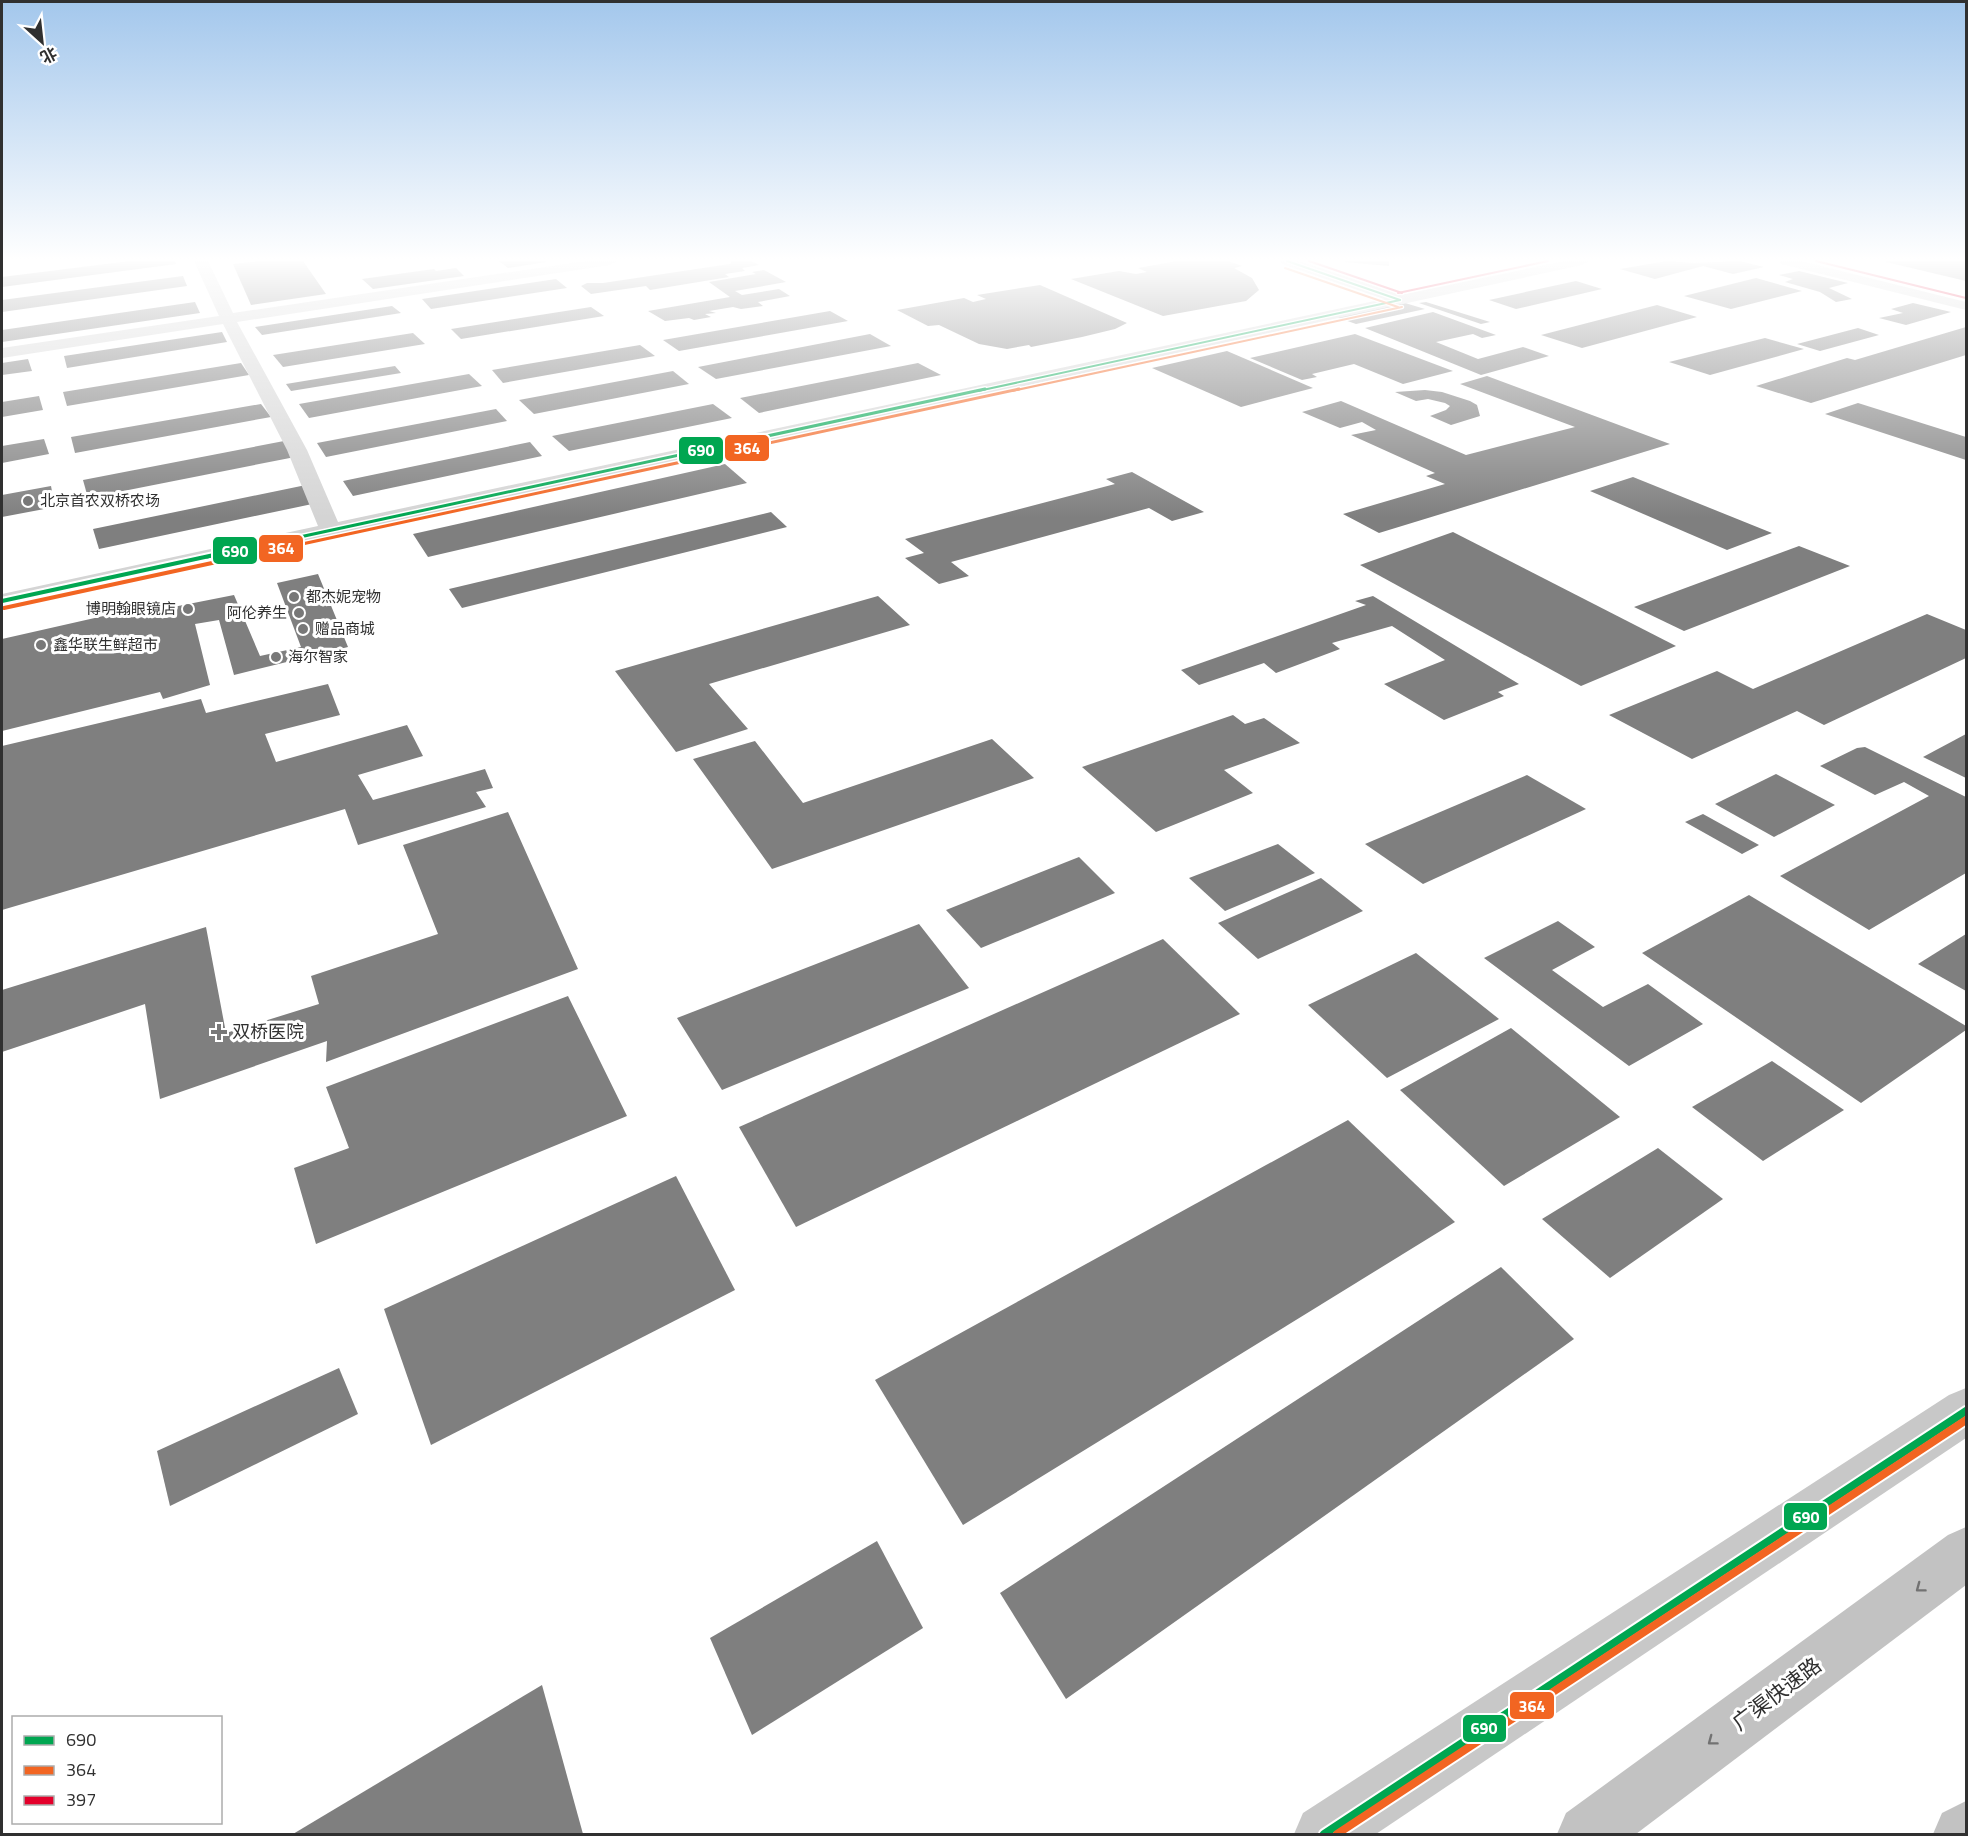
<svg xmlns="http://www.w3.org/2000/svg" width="1968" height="1836" font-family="'Titillium Web','Noto Sans SC',sans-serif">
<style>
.building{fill:#7f7f7f}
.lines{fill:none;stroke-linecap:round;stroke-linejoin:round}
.minor{fill:#d4d4d4;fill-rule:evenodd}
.major{fill:#c8c8c8;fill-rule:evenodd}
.highway{fill:#c2c2c2;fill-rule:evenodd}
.bus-1-far3-casing{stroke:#fff;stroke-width:4.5}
.bus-1-far2-casing{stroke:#fff;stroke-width:6}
.bus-1-far1-casing{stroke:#fff;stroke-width:8}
.bus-1-casing{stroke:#fff;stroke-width:12}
.bus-2-far3-casing{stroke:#fff;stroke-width:4.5}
.bus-2-far2-casing{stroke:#fff;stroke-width:6}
.bus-2-far1-casing{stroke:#fff;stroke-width:8}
.bus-2-casing{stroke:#fff;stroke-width:12}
.bus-3-casing{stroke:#fff;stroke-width:4.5}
.bus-1-far3{stroke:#00a651;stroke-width:2}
.bus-1-far2{stroke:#00a651;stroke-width:3}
.bus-1-far1{stroke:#00a651;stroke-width:4}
.bus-1{stroke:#00a651;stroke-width:8}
.bus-2-far3{stroke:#f26522;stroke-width:2}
.bus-2-far2{stroke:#f26522;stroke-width:3}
.bus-2-far1{stroke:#f26522;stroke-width:4}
.bus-2{stroke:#f26522;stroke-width:8}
.bus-3{stroke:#e4002b;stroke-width:2}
.oneway{stroke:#727272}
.poi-dot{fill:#787878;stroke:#fff;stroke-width:2}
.labels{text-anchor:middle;stroke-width:6;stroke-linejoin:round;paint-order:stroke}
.far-poi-label{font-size:15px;fill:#303030;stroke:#fff;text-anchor:start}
.poi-label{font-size:18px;fill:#303030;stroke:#fff;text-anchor:start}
.near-street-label{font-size:21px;fill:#303030;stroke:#fff}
.line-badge{stroke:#fff;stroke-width:2}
.badge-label{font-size:16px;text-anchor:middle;font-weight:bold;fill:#fff}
</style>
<rect width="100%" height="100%" fill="#fff"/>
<!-- building -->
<g class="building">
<polygon points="130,261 175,261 176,264 2,287 2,277"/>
<polygon points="262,261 303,261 326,294 251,305 233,264"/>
<polygon points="499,261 546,261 546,262 508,268"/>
<polygon points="732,261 751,261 759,265 742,268 745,271 725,274 729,277 650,290 646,286 591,294 581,286 587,283 603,283 730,264"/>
<polygon points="1177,261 1228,261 1242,266 1234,268 1252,278 1259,290 1246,301 1163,316 1071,279 1119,271 1136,274 1147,272 1138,268"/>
<polygon points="1345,261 1389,261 1389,266 1345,262"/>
<polygon points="1667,261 1693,263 1739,261 1764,267 1733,274 1703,266 1655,279 1620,269"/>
<polygon points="1886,261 1966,261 1966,281 1886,262"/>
<polygon points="456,268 464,276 373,289 362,279 434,269 436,271"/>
<polygon points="764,270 786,282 735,291 742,295 779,289 790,296 758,302 763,306 741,309 733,307 709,311 716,313 705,314 711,317 694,320 689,318 665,321 648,311 730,297 709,282 756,274 752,272"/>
<polygon points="1799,271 1848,283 1829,288 1852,299 1836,302 1820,292 1785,282 1793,279 1779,275"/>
<polygon points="183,276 187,286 2,312 2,300"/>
<polygon points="1756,278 1802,291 1731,309 1684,296"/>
<polygon points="556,279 567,288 431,309 422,299"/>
<polygon points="1576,281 1602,289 1516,309 1489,300"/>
<polygon points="1040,285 1127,323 1115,329 1082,337 1031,347 1029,345 1007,349 979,344 939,325 928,326 897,310 964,298 973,302 986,299 977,295"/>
<polygon points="195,302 200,313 2,342 2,330"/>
<polygon points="1426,302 1490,322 1481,324 1419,303"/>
<polygon points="1405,303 1425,309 1356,324 1336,317"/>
<polygon points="1913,303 1951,312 1906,325 1879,318 1903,313 1891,309"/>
<polygon points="1657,305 1697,317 1582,348 1541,335"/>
<polygon points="392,306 401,313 262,335 255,327"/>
<polygon points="591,307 604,316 461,339 451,329"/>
<polygon points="830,311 848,321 679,351 663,340"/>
<polygon points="1433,312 1496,335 1482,338 1473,334 1436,342 1478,359 1523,347 1549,356 1481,375 1365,328"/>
<polygon points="1966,327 1966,355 1811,403 1756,386 1847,358 1855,360"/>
<polygon points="1858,328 1879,335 1820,351 1797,344"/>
<polygon points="222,332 227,342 67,368 64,356"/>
<polygon points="413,333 425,344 283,367 273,355"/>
<polygon points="870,334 891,346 716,379 698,367"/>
<polygon points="1355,334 1453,371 1403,384 1354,364 1312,374 1317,377 1302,380 1250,358"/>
<polygon points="1765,338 1804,349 1710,375 1669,362"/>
<polygon points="640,345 655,356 503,383 492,370"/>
<polygon points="1227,351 1313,388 1241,407 1152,368"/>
<polygon points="28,359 32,371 2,375 2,363"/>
<polygon points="241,363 249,375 67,406 63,392"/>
<polygon points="918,363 941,375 759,413 740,398"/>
<polygon points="395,366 401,373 291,391 286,384"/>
<polygon points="673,371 689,384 534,414 519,400"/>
<polygon points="469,374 482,386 309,418 299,404"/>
<polygon points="1487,376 1670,444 1379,533 1343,514 1445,484 1426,476 1435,473 1351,435 1376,430 1362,422 1340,428 1302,412 1341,401 1466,455 1575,427 1460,384"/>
<polygon points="1425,390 1442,392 1470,401 1477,405 1480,416 1451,425 1430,416 1446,410 1450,406 1445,403 1428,399 1416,401 1395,392"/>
<polygon points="39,396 43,410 2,417 2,402"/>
<polygon points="1858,403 1966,437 1966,460 1825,414"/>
<polygon points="261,404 271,417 75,453 71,437"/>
<polygon points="713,404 732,418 569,451 552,436"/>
<polygon points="496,409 507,421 326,457 317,443"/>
<polygon points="44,439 49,454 2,463 2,446"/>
<polygon points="284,441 295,457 88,498 83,480"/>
<polygon points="530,442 542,456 353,496 343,481"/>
<polygon points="725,464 747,483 428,557 413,534"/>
<polygon points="1132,472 1204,512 1172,521 1149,508 951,562 969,576 939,584 905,558 924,553 905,539 1115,484 1106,479"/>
<polygon points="1633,477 1772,533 1727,550 1590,491"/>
<polygon points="306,485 317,503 99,549 93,529"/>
<polygon points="51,486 55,507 2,517 2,495"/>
<polygon points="771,512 787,527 462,608 449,589"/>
<polygon points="1453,532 1676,646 1581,686 1360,565"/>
<polygon points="1799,546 1850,566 1684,631 1634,607"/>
<polygon points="318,574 348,647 234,675 219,620 195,624 210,685 163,699 160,692 2,731 2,639 152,605 153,611 234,595 260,656 301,647 277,583"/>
<polygon points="878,596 910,625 709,684 748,729 676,752 615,671"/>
<polygon points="1373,596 1519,684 1498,692 1504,696 1444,720 1384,684 1445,660 1392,626 1332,643 1340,649 1276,673 1264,663 1199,685 1181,670 1366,605 1355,601"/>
<polygon points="1927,614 1966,630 1966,658 1824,725 1797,711 1692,759 1609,715 1717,671 1753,689"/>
<polygon points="328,684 340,715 265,734 276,762 407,725 423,756 358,775 373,800 485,769 493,788 476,792 486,807 358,845 345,809 2,910 2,746 201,699 206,713"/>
<polygon points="1233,715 1245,724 1264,718 1300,743 1224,770 1253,793 1156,832 1082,767"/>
<polygon points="1966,734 1966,778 1923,757"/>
<polygon points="992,739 1034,778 772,869 693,759 755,741 803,803"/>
<polygon points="1865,747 1966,797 1966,873 1869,930 1780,876 1929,796 1904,782 1875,795 1820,766 1857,748"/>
<polygon points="1776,774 1835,805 1774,837 1715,804"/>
<polygon points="1527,775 1586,809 1423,884 1365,844"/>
<polygon points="508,812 578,969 326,1062 327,1041 160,1099 145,1004 2,1052 2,990 206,927 226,1033 319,1004 311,976 438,934 403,845"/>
<polygon points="1703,814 1759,845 1742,854 1685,822"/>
<polygon points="1278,844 1315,873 1225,911 1189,878"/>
<polygon points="1079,857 1115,893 981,948 946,910"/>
<polygon points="1321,878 1363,911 1258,959 1218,923"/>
<polygon points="1749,895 1966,1026 1966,1030 1861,1103 1642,953"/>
<polygon points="1558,921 1595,947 1552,970 1603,1007 1648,984 1703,1024 1629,1066 1484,958"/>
<polygon points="919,924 969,988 722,1090 677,1018"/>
<polygon points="1966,934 1966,991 1918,964"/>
<polygon points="1163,939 1240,1014 796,1227 739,1127"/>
<polygon points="1416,953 1499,1019 1387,1078 1308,1005"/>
<polygon points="568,996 627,1116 316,1244 294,1168 349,1148 326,1087"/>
<polygon points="1511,1028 1620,1117 1504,1186 1400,1090"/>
<polygon points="1772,1061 1844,1110 1763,1161 1692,1107"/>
<polygon points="1348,1120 1455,1222 963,1525 875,1380"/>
<polygon points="1658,1148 1723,1199 1610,1278 1542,1219"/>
<polygon points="676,1176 735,1290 431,1445 384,1309"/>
<polygon points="1501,1267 1574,1339 1066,1699 1000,1593"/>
<polygon points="339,1368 358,1414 170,1506 157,1451"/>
<polygon points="877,1541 923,1628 752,1735 710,1638"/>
<polygon points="542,1685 583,1834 293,1834"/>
</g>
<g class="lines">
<!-- minor -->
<g class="minor">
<polygon points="194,261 208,261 233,313 585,261 617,261 610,265 237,322 307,450 338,522 1384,299 1282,264 1280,261 1299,261 1401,295 1564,261 1589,261 1582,265 2,608 2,594 318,526 287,450 223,324 2,358 2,348 219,316"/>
<polygon points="1779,261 1801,261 1966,302 1966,310 1781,264"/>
</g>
<!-- major -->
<polygon class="major" points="1966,1388 1966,1438 1376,1834 1294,1834 1303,1813 1949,1395"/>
<!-- highway -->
<g class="highway">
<polygon points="1966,1527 1966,1585 1636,1834 1557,1834 1566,1813 1948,1535"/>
<polygon points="1966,1801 1966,1834 1933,1834 1942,1813"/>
</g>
<defs>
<g id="bus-1-far3">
<polyline points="1287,261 1400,300"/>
<polyline points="978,391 1400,300"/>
</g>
<polyline id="bus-1-far2" points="207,557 985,389"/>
<polyline id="bus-1-far1" points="2,601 214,555"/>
<polyline id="bus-1" points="1324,1834 1966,1411"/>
<g id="bus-2-far3">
<polyline points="1285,268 1398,307"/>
<polyline points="1012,391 1402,307"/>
</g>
<polyline id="bus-2-far2" points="242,557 1019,389"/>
<polyline id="bus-2-far1" points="4,608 249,555"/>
<polyline id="bus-2" points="1337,1834 1966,1420"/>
<g id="bus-3">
<polyline points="1309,261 1402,293"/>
<polyline points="1816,261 1966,298"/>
<polyline points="1398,293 1548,261"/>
</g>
</defs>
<!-- bus-1-far3 casing -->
<use href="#bus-1-far3" class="bus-1-far3-casing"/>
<!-- bus-1-far2 casing -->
<use href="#bus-1-far2" class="bus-1-far2-casing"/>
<!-- bus-1-far1 casing -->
<use href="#bus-1-far1" class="bus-1-far1-casing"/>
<!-- bus-1 casing -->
<use href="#bus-1" class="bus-1-casing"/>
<!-- bus-2-far3 casing -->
<use href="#bus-2-far3" class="bus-2-far3-casing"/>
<!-- bus-2-far2 casing -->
<use href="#bus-2-far2" class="bus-2-far2-casing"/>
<!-- bus-2-far1 casing -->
<use href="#bus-2-far1" class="bus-2-far1-casing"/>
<!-- bus-2 casing -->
<use href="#bus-2" class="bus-2-casing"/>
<!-- bus-3 casing -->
<use href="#bus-3" class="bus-3-casing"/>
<!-- bus-1-far3 -->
<use href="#bus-1-far3" class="bus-1-far3"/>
<!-- bus-1-far2 -->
<use href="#bus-1-far2" class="bus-1-far2"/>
<!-- bus-1-far1 -->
<use href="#bus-1-far1" class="bus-1-far1"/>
<!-- bus-1 -->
<use href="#bus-1" class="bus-1"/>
<!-- bus-2-far3 -->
<use href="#bus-2-far3" class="bus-2-far3"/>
<!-- bus-2-far2 -->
<use href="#bus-2-far2" class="bus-2-far2"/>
<!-- bus-2-far1 -->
<use href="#bus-2-far1" class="bus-2-far1"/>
<!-- bus-2 -->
<use href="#bus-2" class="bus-2"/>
<!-- bus-3 -->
<use href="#bus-3" class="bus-3"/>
</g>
<!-- one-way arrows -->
<defs><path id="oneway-chevron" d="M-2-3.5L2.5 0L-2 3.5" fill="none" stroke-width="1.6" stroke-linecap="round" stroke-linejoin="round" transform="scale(1.5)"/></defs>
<g class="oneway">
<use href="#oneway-chevron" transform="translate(1920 1588) rotate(143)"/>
<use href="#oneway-chevron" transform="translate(1712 1741) rotate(143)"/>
</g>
<!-- sky -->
<linearGradient id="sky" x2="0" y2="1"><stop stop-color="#a3c7ec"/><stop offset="0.5" stop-color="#fff"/><stop offset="1" stop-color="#fff" stop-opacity="0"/></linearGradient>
<rect width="1968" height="518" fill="url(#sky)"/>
<!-- markers -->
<g class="poi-dot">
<circle cx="28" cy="501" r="6"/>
<circle cx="294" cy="597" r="6"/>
<circle cx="188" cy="609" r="6"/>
<circle cx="299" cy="613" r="6"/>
<circle cx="303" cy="629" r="6"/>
<circle cx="41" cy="645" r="6"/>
<circle cx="276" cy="657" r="6"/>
<path d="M216 1023h6v6h6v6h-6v6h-6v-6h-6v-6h6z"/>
</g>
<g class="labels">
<!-- far-poi labels -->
<g class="far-poi-label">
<text x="40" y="506">北京首农双桥农场</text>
<text x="306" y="602">都杰妮宠物</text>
<text x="176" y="614" text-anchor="end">博明翰眼镜店</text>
<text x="287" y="618" text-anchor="end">阿伦养生</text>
<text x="315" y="634">赠品商城</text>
<text x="53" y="650">鑫华联生鲜超市</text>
<text x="288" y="662">海尔智家</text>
</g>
<!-- poi labels -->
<g class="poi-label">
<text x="232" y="1038">双桥医院</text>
</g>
<!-- near-street labels -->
<g class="near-street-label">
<text transform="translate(1777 1694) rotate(-37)" y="7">广渠快速路</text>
</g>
</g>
<g class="line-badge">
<rect x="724" y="434" width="46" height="28" rx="6" fill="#f26522"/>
<rect x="678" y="436" width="46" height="29" rx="6" fill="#00a651"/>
<rect x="258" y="534" width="46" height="29" rx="6" fill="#f26522"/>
<rect x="212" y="536" width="46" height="29" rx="6" fill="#00a651"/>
<rect x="1783" y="1502" width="45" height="29" rx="6" fill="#00a651"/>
<rect x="1509" y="1691" width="46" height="29" rx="6" fill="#f26522"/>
<rect x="1462" y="1714" width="45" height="29" rx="6" fill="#00a651"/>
</g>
<g class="badge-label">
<text x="747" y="454">364</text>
<text x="701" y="456">690</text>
<text x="281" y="554">364</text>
<text x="235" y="557">690</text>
<text x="1806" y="1523">690</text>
<text x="1532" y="1712">364</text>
<text x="1484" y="1734">690</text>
</g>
<!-- border -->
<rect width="1968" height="1836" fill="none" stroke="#303030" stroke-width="6"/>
<!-- legend -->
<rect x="12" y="1716" width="210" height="108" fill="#ffffff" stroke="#acacac" stroke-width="1.5"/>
<rect x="24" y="1736" width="30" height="9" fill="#00a651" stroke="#acacac" stroke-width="1.5"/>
<text x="66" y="1746" font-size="18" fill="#303030">690</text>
<rect x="24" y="1766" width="30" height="9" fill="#f26522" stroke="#acacac" stroke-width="1.5"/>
<text x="66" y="1776" font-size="18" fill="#303030">364</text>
<rect x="24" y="1796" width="30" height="9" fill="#e4002b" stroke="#acacac" stroke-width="1.5"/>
<text x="66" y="1806" font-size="18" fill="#303030">397</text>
<!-- north arrow -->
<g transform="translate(42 42) rotate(153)" stroke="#ffffff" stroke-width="4.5" paint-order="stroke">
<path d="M0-4.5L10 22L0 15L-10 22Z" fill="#303030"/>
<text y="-9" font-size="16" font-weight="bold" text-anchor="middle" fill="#303030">北</text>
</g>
</svg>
